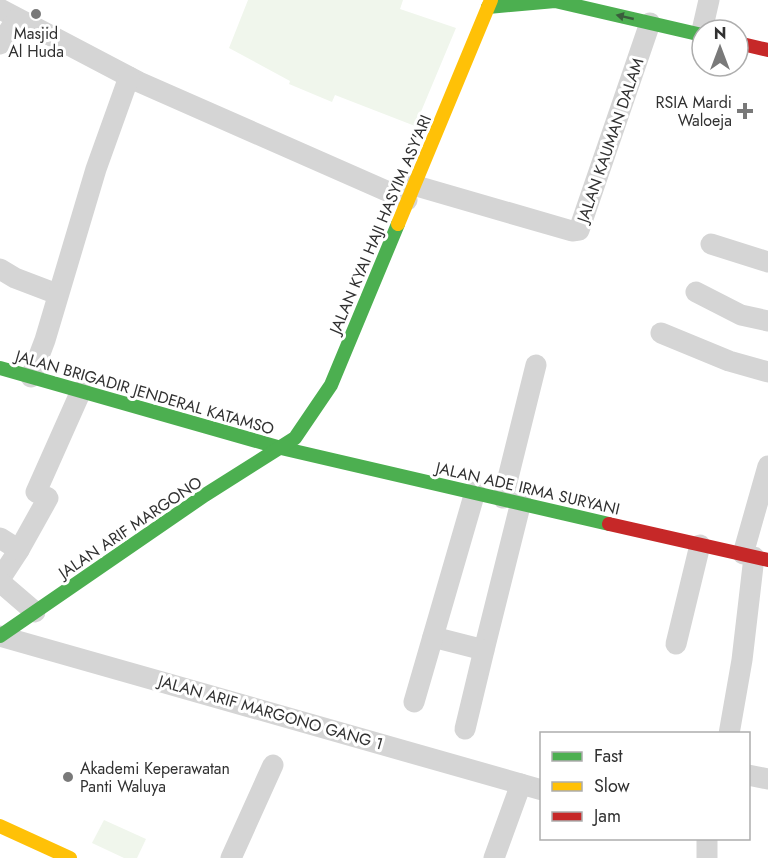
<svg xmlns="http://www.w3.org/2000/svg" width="768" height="858" font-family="Jost,sans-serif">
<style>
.green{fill:#f0f6ec}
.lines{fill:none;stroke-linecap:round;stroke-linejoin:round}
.street{stroke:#d5d5d5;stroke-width:21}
.fast{stroke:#4caf50;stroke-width:14}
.slow{stroke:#ffc107;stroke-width:14}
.jam{stroke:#c62828;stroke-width:14}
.oneway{fill:#3a5d3c}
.poi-dot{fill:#797979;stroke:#fff;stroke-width:2}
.labels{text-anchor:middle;stroke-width:6;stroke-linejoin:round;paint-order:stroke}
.poi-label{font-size:16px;fill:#313131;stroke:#fff}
.street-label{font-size:16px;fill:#313131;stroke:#fff}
</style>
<rect width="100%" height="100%" fill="#fff"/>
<!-- green -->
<g class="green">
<polygon points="248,0 403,0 400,9 456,28 415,126 335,95 332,102 289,84 290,81 229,48"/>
<polygon points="104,820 146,839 137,858 124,858 92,843"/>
</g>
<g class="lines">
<!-- street -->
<g class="street">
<polyline points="0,9 139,82 407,200"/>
<polyline points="701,35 709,0"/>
<polyline points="0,44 17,19"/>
<polyline points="413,185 572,231 579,230 650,23"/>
<polyline points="711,244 768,262"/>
<polyline points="0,269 15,278 57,294"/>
<polyline points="696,292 741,315 768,321"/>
<polyline points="661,333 729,361 768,372"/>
<polyline points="31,377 45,340 96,169 129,77"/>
<polyline points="503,498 536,365"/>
<polyline points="0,538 19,550 0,579"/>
<polyline points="19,550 48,498 36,492 81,391"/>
<polyline points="743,554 768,466"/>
<polyline points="0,582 35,612"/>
<polyline points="0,636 542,790"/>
<polyline points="433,637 484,650 521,502"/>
<polyline points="676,644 700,545"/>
<polyline points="414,702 475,492"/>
<polyline points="465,729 484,650"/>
<polyline points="729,734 742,660 754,557"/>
<polyline points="748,775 768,779"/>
<polyline points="231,858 273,765"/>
<polyline points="494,858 521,784"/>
<polyline points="707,858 707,838"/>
</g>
<!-- fast -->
<g class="fast">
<polyline points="488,7 555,1 702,35"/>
<polyline points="0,368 281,448 609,524"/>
<polyline points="0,636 205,495 295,438 331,385 398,224"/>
</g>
<!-- slow -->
<g class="slow">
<polyline points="398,224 491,0"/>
<polyline points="0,826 70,858"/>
</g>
<!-- jam -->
<g class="jam">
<polyline points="738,43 768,50"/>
<polyline points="609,524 768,560"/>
</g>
</g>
<!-- one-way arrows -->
<defs><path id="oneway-solid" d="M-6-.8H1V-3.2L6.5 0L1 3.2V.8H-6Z" transform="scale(1.5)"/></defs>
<use class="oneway" href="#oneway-solid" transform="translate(625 17) rotate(-167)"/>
<!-- markers -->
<g class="poi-dot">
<circle cx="36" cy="14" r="6"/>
<path d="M742 102h6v6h6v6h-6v6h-6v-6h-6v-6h6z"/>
<circle cx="68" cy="777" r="6"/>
</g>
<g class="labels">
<!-- poi labels -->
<g class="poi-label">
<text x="36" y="39">Masjid<tspan x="36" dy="18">Al Huda</tspan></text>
<text x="732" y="108" text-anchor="end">RSIA Mardi<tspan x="732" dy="18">Waloeja</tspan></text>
<text x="80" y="774" text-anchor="start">Akademi Keperawatan<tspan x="80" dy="18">Panti Waluya</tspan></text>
</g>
<!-- street labels -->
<g class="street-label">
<text transform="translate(610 140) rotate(-71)" y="6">JALAN KAUMAN DALAM</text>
<text transform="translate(380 224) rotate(-67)" y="6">JALAN KYAI HAJI HASYIM ASY'ARI</text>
<text transform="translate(145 392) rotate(16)" y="6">JALAN BRIGADIR JENDERAL KATAMSO</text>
<text transform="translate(528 488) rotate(13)" y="6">JALAN ADE IRMA SURYANI</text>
<text transform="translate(130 527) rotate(-34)" y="6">JALAN ARIF MARGONO</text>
<text transform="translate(271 712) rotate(16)" y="6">JALAN ARIF MARGONO GANG 1</text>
</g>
</g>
<!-- legend -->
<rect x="540" y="732" width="210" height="108" fill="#ffffff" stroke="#adadad" stroke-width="1.5"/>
<rect x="552" y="752" width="30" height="9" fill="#4caf50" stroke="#adadad" stroke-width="1.5"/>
<text x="594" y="762" font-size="18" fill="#313131">Fast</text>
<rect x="552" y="782" width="30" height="9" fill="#ffc107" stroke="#adadad" stroke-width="1.5"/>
<text x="594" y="792" font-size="18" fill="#313131">Slow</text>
<rect x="552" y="812" width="30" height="9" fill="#c62828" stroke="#adadad" stroke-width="1.5"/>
<text x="594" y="822" font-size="18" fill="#313131">Jam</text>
<!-- north arrow -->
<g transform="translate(720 48)"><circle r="28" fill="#ffffff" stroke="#adadad" stroke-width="1.5"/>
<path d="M0-4.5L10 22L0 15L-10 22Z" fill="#797979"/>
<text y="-9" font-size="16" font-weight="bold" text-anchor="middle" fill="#313131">N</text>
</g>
</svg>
